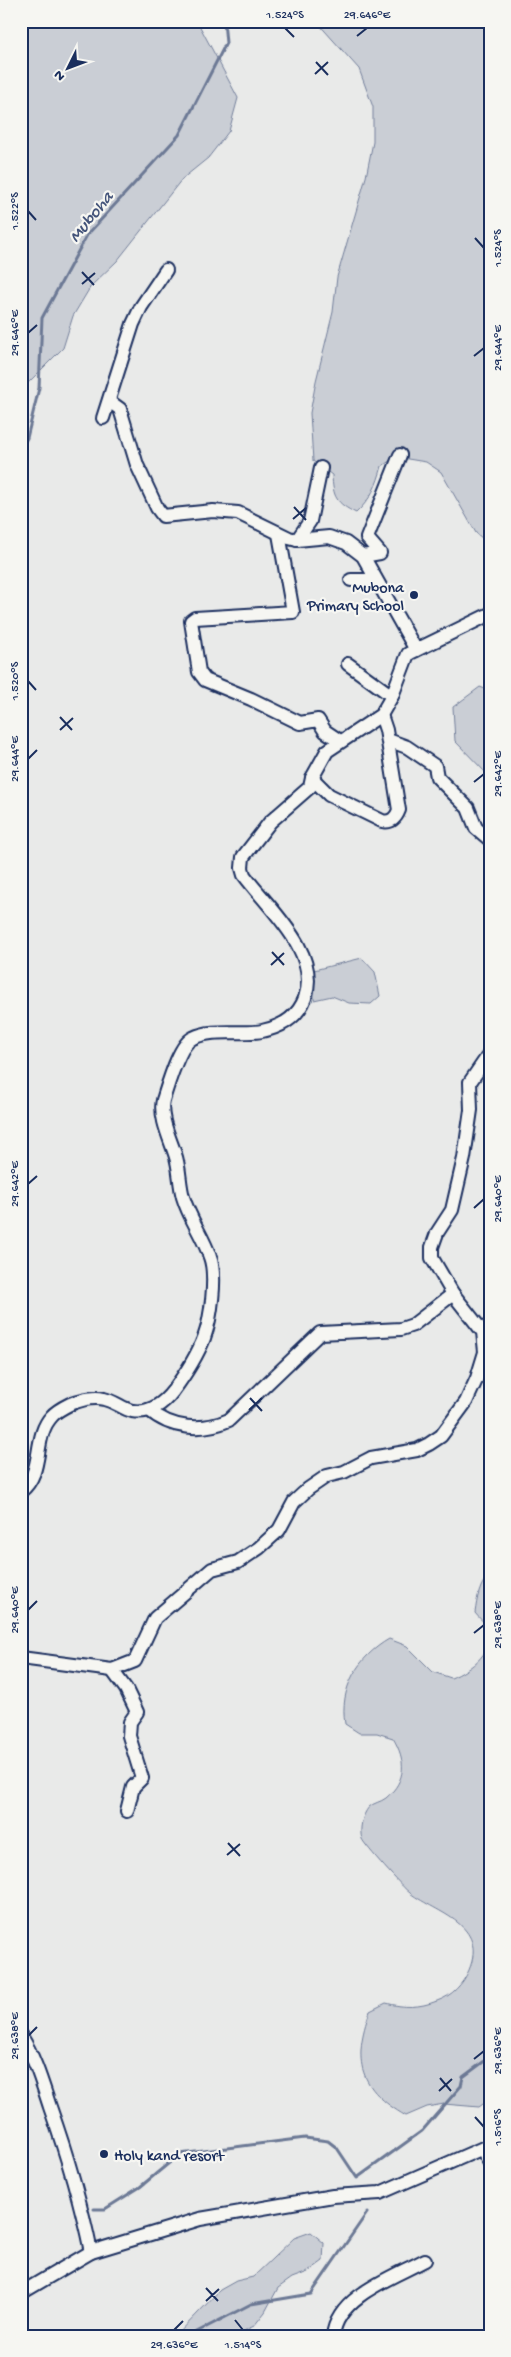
<svg xmlns="http://www.w3.org/2000/svg" width="511" height="2357" font-family="'Gochi Hand',sans-serif">
<style>
.green{fill:#caced5;stroke:#727e9a}
.lines{fill:none;stroke-linecap:round;stroke-linejoin:round}
.stream{stroke:#6c7995;stroke-width:3}
.minor-casing{stroke:#1b2f5e;stroke-width:16}
.minor{stroke:#f6f6f2;stroke-width:12}
.ticks{fill:none;stroke:#1b2f5e;stroke-width:2}
.poi-dot{fill:#1b2f5e;stroke:#f6f6f2;stroke-width:2}
.labels{text-anchor:middle;stroke-width:4.5;stroke-linejoin:round;paint-order:stroke}
.poi-label{font-size:16px;fill:#1b2f5e;stroke:#f6f6f2;text-anchor:end}
.water-label{font-size:18px;font-style:italic;fill:#44547a;stroke:#f6f6f2}
.neatline{fill:none;stroke:#1b2f5e;stroke-width:2}
.ticks-label{font-size:12px;text-anchor:middle;fill:#1b2f5e}
</style>
<rect width="100%" height="100%" fill="#e9eae9"/>
<filter id="ink" filterUnits="userSpaceOnUse"><feTurbulence type="fractalNoise" baseFrequency=".02" numOctaves="2"/><feDisplacementMap in="SourceGraphic" scale="10" xChannelSelector="R" yChannelSelector="G"/><feConvolveMatrix kernelMatrix="1 2 1 2 8 2 1 2 1" color-interpolation-filters="sRGB"/></filter>
<g filter="url(#ink)">
<!-- green -->
<g class="green">
<polygon points="21,21 197,21 238,98 229,131 208,158 182,179 117,261 91,286 73,316 63,348 21,390"/>
<path d="M316,21H490V545L476,533L441,472L426,462L396,457L382,466C377,485 371,499 356,513C336,503 333,497 332,475L313,461L310,413L316,381L333,312L337,277L366,177L373,142V107L359,69Z"/>
<polygon points="480,687 490,691 490,777 455,741 453,707"/>
<polygon points="362,958 375,972 380,996 371,1004 349,1003 332,996 314,1000 314,970"/>
<path d="M490,1574V2099L479,2107L444,2104L427,2107L406,2116C359,2089 352,2061 370,2011L386,2003C404,2008 419,2008 437,2001C452,1996 463,1984 469,1970C488,1924 438,1914 410,1893C403,1888 365,1846 362,1839C359,1830 362,1815 369,1807C373,1803 381,1802 386,1798C407,1780 406,1760 393,1738L377,1733H359L345,1724C339,1688 358,1657 389,1639L407,1646L433,1672L451,1678C469,1671 500,1649 486,1625C483,1621 478,1617 475,1613C477,1599 479,1584 490,1574Z"/>
<polygon points="311,2232 324,2243 323,2261 308,2272 292,2278 278,2288 265,2312 254,2326 233,2336 176,2336 220,2290 236,2281 253,2277 294,2238"/>
</g>
<g class="lines">
<!-- stream -->
<g class="stream">
<polyline points="21,448 27,438 39,388 42,318 87,235 179,135 226,43 224,21"/>
<polyline points="21,693 25,728 21,743"/>
<polyline points="94,2209 105,2209 140,2187 180,2154 305,2138 328,2141 337,2148 357,2178 422,2131 461,2086 463,2077 490,2057"/>
<polyline points="189,2336 251,2304 311,2294 367,2213"/>
</g>
<defs>
<g id="minor">
<polyline points="109,401 120,409 137,465 157,508 163,516 213,511 238,513 289,538 297,540 329,537 346,543 363,556 416,650"/>
<polyline points="103,418 133,324 141,307 166,270"/>
<polyline points="279,534 293,612 195,618 191,621 199,672 205,680 251,699 300,723 318,720 325,731 340,741"/>
<polyline points="297,540 310,521 321,468"/>
<polyline points="363,556 380,553 367,538 400,455"/>
<polyline points="351,580 376,580"/>
<polyline points="348,664 392,696"/>
<polyline points="388,740 407,747 435,766 437,777 468,808 476,828 490,840"/>
<path d="M312,778L329,795L382,821C391,823 396,818 399,810L386,730L381,715"/>
<path d="M149,1410C171,1429 202,1432 229,1420L320,1333L401,1329L413,1325L453,1294"/>
<path d="M21,1491C45,1472 32,1437 52,1416C56,1411 64,1407 70,1404C80,1400 93,1396 104,1399C114,1401 123,1409 132,1411C150,1414 163,1404 173,1391C184,1376 197,1356 204,1338C211,1319 217,1276 210,1257C203,1236 189,1218 183,1197C179,1183 180,1168 175,1154C170,1139 159,1116 163,1100C168,1085 179,1044 193,1038C213,1028 241,1035 262,1031C281,1027 298,1017 305,998C321,952 269,909 244,875L242,868L243,857L270,822L310,787L312,778L327,751L381,715L392,696L408,654L490,614"/>
<polyline points="21,1658 112,1670 135,1661 155,1618 212,1569 238,1562 259,1548 279,1530 294,1502 308,1489 327,1476 344,1472 371,1458 417,1450 429,1444 441,1436 466,1402 477,1378 485,1352 483,1332 453,1294 432,1258 432,1247 437,1233 452,1210 464,1158 471,1110 470,1082 490,1053"/>
<polyline points="112,1670 126,1689 137,1712 130,1722 129,1736 142,1778 133,1787 127,1811"/>
<path d="M21,2036C35,2058 42,2083 50,2107C67,2155 81,2203 91,2252"/>
<polyline points="482,2149 490,2163"/>
<polyline points="21,2293 91,2252 200,2219 333,2196 380,2193 490,2145"/>
<path d="M333,2336C337,2296 394,2277 425,2260"/>
</g>
</defs>
<!-- minor casing -->
<use href="#minor" class="minor-casing"/>
<!-- minor -->
<use href="#minor" class="minor"/>
</g>
</g>
<!-- ticks -->
<path class="ticks" d="M285,28L294,37M357,36L367,28M316,62L328,75M315,74L328,62M28,211L36,220M475,238L484,248M82,272L94,285M82,284L95,273M28,333L37,325M474,356L484,348M294,507L306,520M293,519L306,508M28,681L36,690M60,717L72,730M60,730L73,718M28,759L37,750M474,782L484,774M272,952L284,965M271,965L284,953M28,1184L37,1176M474,1208L484,1199M250,1398L262,1411M249,1410L262,1398M28,1610L37,1601M474,1633L484,1625M228,1843L240,1856M227,1855L240,1844M28,2036L37,2027M474,2059L484,2051M440,2078L451,2091M439,2091L452,2079M475,2117L484,2127M206,2288L218,2301M206,2301L219,2289M235,2320L243,2330M174,2330L183,2321"/>
<!-- markers -->
<g class="poi-dot">
<circle cx="414" cy="595" r="5"/>
<circle cx="104" cy="2154" r="5"/>
</g>
<g class="labels">
<!-- poi labels -->
<g class="poi-label">
<text x="404" y="592">Mubona<tspan x="404" dy="18">Primary School</tspan></text>
<text x="114" y="2160" text-anchor="start">Holy kand resort</text>
</g>
<!-- water labels -->
<g class="water-label">
<text transform="translate(90 216) rotate(-51)" y="6">Muboha</text>
</g>
</g>
<!-- margin -->
<rect width="511" height="2357" fill="none" stroke="#f6f6f2" stroke-width="55"/>
<!-- north arrow -->
<g transform="translate(68 68) rotate(228)" stroke="#f6f6f2" stroke-width="4" paint-order="stroke">
<path d="M0-4L9 19L0 12L-9 19Z" fill="#1b2f5e"/>
<text y="-8" font-size="14" font-weight="bold" text-anchor="middle" fill="#1b2f5e">N</text>
</g>
<rect x="28" y="28" width="456" height="2302" class="neatline"/>
<g class="ticks-label">
<text x="285" y="18">1.524°S</text>
<text x="367" y="18">29.646°E</text>
<text transform="translate(14 211) rotate(-90)" y="4">1.522°S</text>
<text transform="translate(497 248) rotate(-90)" y="4">1.524°S</text>
<text transform="translate(14 333) rotate(-90)" y="4">29.646°E</text>
<text transform="translate(497 348) rotate(-90)" y="4">29.644°E</text>
<text transform="translate(14 681) rotate(-90)" y="4">1.520°S</text>
<text transform="translate(14 759) rotate(-90)" y="4">29.644°E</text>
<text transform="translate(497 774) rotate(-90)" y="4">29.642°E</text>
<text transform="translate(14 1184) rotate(-90)" y="4">29.642°E</text>
<text transform="translate(497 1199) rotate(-90)" y="4">29.640°E</text>
<text transform="translate(14 1610) rotate(-90)" y="4">29.640°E</text>
<text transform="translate(497 1625) rotate(-90)" y="4">29.638°E</text>
<text transform="translate(14 2036) rotate(-90)" y="4">29.638°E</text>
<text transform="translate(497 2051) rotate(-90)" y="4">29.636°E</text>
<text transform="translate(497 2127) rotate(-90)" y="4">1.516°S</text>
<text x="174" y="2348">29.636°E</text>
<text x="243" y="2348">1.514°S</text>
</g>
</svg>
